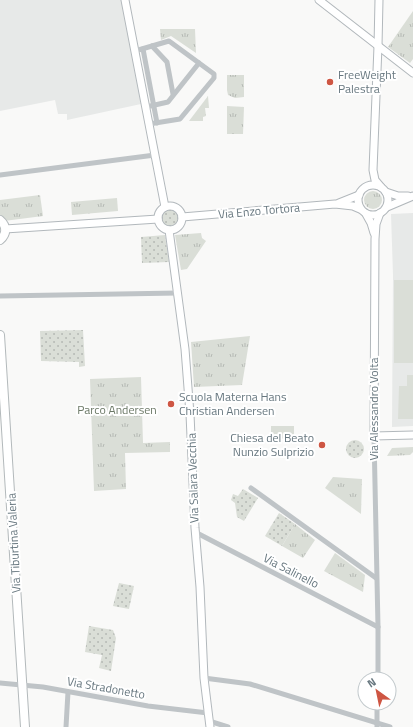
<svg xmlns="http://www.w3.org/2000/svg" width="413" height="727" font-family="'Titillium Web',sans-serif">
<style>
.built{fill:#e7e9e8}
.grass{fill:url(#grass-tufts)}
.garden{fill:url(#garden-dots)}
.pitch{fill:#daded7}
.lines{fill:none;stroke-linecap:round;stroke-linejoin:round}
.secondary-casing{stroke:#b2b8bc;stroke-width:9}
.primary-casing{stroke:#b3b9bb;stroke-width:10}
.street{stroke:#bfc4c7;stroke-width:5}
.secondary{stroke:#fff;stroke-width:7}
.primary{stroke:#fff;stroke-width:8}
.poi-dot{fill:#ce5643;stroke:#fff;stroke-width:1.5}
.labels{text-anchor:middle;stroke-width:4;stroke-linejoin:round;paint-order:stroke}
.poi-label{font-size:12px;fill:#67777f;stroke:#fff;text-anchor:start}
.street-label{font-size:12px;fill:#67777f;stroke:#fff}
.park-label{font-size:12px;fill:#6b7866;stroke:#fff}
</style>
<defs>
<pattern id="grass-tufts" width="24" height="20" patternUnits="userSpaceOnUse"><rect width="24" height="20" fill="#daded7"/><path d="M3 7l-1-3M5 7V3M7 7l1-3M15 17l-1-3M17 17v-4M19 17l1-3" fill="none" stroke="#b5b9b4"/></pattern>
<pattern id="garden-dots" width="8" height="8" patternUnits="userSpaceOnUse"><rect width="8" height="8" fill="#daded7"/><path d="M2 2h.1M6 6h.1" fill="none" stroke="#b5b9b4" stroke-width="1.8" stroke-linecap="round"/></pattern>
</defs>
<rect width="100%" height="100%" fill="#f9f9f8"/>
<!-- built -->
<g class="built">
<polygon points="0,0 122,0 141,104 67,120 67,114 58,114 55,100 0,111"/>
<polygon points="413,213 413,426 392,427 393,275 391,214"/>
</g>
<!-- grass -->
<g class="grass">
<polygon points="413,11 413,59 410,63 388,47"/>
<polygon points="160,29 195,29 196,53 171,36 161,40"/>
<polygon points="227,75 244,75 244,97 235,98 228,95 227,90"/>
<polygon points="208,96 209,108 205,108 206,116 203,117 203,121 189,121"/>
<polygon points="227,106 244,107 243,134 227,134"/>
<circle cx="373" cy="200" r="9"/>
<polygon points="40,195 43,216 4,221 0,218 0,200"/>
<polygon points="117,198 118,211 72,215 71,202"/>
<polygon points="201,233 202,238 206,241 187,269 181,270 175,235"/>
<polygon points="250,336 242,385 194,387 191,342"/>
<polygon points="141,377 143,443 170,442 170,452 125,453 126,489 94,491 90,379"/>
<polygon points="413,447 413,452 410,455 387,456 392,448"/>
<polygon points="333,477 362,479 361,514 325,488"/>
<polygon points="295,524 315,540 303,558 282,546"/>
<polygon points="335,553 365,575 363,592 324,571"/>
</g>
<!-- garden -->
<g class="garden">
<circle cx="170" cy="218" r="9"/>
<polygon points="165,235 169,262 142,263 141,237"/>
<polygon points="83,330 85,366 79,367 79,362 41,361 40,331"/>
<circle cx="355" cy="449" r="9"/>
<polygon points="243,489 258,498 244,521 237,517 235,503 231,500 233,494 238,496"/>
<polygon points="279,513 295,524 282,546 265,536"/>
<polygon points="119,583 134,586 129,609 113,606"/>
<polygon points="89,626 113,630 116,638 111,671 99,668 102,655 85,652"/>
</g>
<!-- pitch -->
<g class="pitch">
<rect x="394" y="280" width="19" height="83"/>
<polygon points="407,375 413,375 413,419 398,419 399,386 407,386"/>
<polygon points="271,426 294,426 294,439 271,438"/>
</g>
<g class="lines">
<defs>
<g id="secondary">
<polyline points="125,0 165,207"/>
<polyline points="319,0 413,73"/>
<polyline points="379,0 378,46 373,170 375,180 381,187"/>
<circle cx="373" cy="200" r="15"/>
<polyline points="386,192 398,196 408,196"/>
<polyline points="339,203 359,195"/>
<circle cx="170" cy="218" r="12"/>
<polyline points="387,207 413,196"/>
<polyline points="380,213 376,224 375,239 374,436 413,435"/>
<polyline points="366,214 371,223 374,233"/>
<polyline points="182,217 335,204 353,206 360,209"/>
<polyline points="5,229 158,219"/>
<polyline points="169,230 185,349 190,414 195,528 200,587 204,678 210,727"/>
</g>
<g id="primary">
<path d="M0,220C7,226 7,234 0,240"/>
<polyline points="0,335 25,727"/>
</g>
</defs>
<!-- secondary casing -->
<use href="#secondary" class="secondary-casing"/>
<!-- primary casing -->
<use href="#primary" class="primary-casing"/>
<!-- street -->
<g class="street">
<polyline points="152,46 167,62 173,94"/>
<polyline points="143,49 157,123"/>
<polyline points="135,51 169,41 214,74 214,78 180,119 149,124"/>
<polyline points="146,107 168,102 199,63"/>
<polyline points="0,175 155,155"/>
<polyline points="0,296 178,293"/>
<polyline points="374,436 378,627 378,679"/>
<polyline points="251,488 376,578"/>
<polyline points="195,532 378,627"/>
<polyline points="204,678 250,684 390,727"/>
<polyline points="0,683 43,687 148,706 208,713"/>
<polyline points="209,721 228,727"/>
<polyline points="66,727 68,692"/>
<polyline points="377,727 377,703"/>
</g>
<!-- secondary -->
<use href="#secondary" class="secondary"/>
<!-- primary -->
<use href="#primary" class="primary"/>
</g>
<!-- markers -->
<g class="poi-dot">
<circle cx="330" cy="82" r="4"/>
<circle cx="171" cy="404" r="4"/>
<circle cx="322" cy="445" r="4"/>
</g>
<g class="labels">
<!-- poi labels -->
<g class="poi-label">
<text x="338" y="79">FreeWeight<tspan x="338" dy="14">Palestra</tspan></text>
<text x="179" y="401">Scuola Materna Hans<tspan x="179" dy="14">Christian Andersen</tspan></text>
<text x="314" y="442" text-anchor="end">Chiesa del Beato<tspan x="314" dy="14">Nunzio Sulprizio</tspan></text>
</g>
<!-- street labels -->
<g class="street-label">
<text transform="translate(259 211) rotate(-5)" y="4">Via Enzo Tortora</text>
<text transform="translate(374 409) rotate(-90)" y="4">Via Alessandro Volta</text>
<text transform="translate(193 478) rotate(-92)" y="4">Via Salara Vecchia</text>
<text transform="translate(14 543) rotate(-93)" y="4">Via Tiburtina Valeria</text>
<text transform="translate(291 571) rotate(27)" y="4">Via Salinello</text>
<text transform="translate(106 688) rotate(10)" y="4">Via Stradonetto</text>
</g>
<!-- park labels -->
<g class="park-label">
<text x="117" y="414">Parco Andersen</text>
</g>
</g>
<!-- north arrow -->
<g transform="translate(377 691) rotate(327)"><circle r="19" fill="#ffffff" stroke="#c2c9cc"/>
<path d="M0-3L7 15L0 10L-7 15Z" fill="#ce5643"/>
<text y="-6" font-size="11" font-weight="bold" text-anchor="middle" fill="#67777f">N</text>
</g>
</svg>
